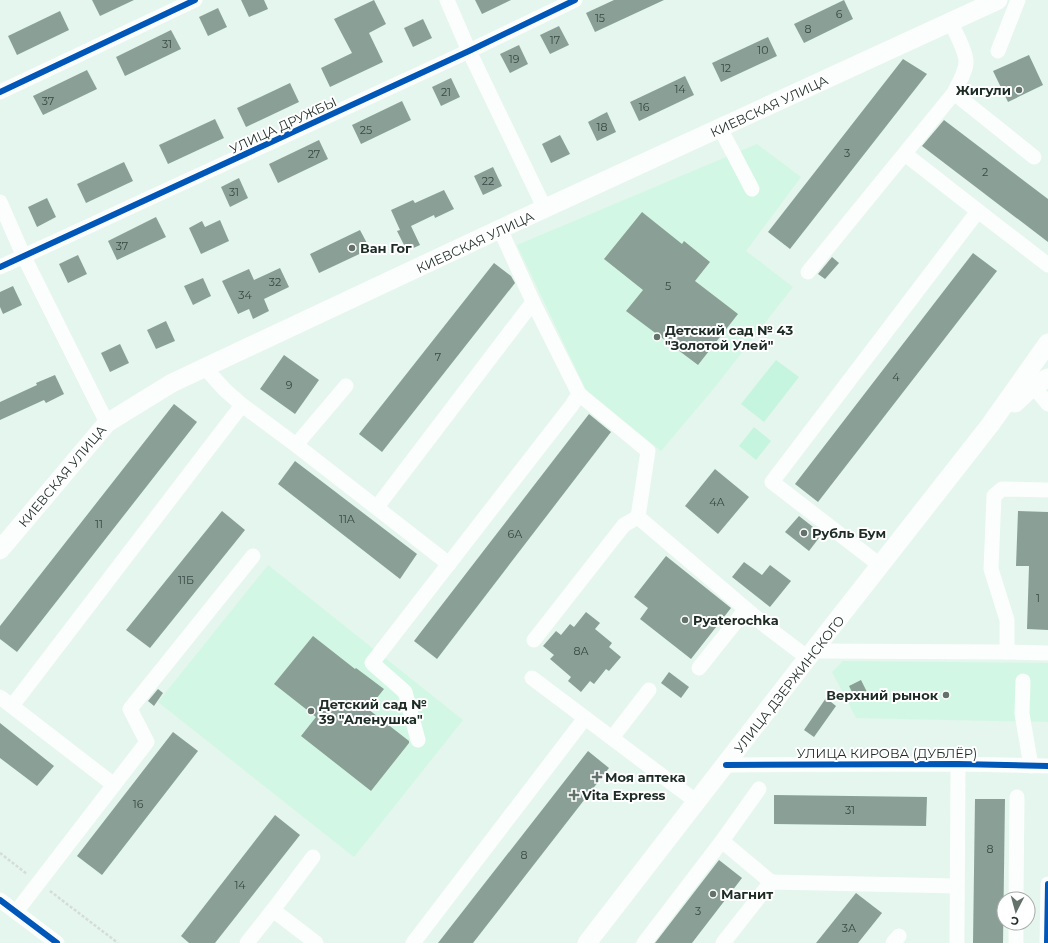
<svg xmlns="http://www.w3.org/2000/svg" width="1048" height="943" font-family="Montserrat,sans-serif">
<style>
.built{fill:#d3f7e5}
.green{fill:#c6f5df}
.building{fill:#8aa097}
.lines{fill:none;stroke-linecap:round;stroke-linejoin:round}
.path{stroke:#d6dcd9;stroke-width:2.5;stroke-dasharray:3 2;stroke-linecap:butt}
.minor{stroke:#fbfefc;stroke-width:15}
.major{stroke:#fbfefc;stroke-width:19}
.cycleway-casing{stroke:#fff;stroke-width:8}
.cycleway{stroke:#0057b8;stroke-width:6}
.poi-dot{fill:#63736b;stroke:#fff;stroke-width:1.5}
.labels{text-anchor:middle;stroke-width:4;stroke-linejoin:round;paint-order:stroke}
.number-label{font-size:11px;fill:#384942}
.poi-label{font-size:13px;font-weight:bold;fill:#1d2c25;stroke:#fff;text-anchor:start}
.street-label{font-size:13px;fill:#1d2c25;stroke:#fff}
</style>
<rect width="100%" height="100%" fill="#e4f6ed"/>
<!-- built -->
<g class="built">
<polygon points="757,144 801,177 746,251 793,287 715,387 661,451 586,390 517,245"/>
<polygon points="268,565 463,720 354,857 158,702"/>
<polygon points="843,661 1048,663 1048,722 856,718 832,672"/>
</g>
<!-- green -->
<g class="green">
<polygon points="776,360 799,377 764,422 741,404"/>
<polygon points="754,427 771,441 756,460 739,446"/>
</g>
<!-- building -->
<g class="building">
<polygon points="92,0 134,0 100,16"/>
<polygon points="241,0 264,0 268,9 249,17"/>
<polygon points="374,0 386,24 369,33 383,62 330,87 321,68 352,53 334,19"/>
<polygon points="475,0 511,0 482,14"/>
<polygon points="614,0 664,0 595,32 586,13"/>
<polygon points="844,0 853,19 804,43 794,24"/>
<polygon points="218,8 227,27 208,36 199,17"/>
<polygon points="60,11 69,30 17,55 8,36"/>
<polygon points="423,19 432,38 413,47 404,28"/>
<polygon points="559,26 569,45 550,54 540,35"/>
<polygon points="171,30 181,49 125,76 116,57"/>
<polygon points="768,37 777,56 721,82 712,63"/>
<polygon points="519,45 528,64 510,73 500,54"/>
<polygon points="1029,55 1043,85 1008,102 993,71"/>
<polygon points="903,59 927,74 790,249 768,232"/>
<polygon points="87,70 97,89 43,115 33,96"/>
<polygon points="685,76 694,95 639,121 630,102"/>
<polygon points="451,78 460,97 441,106 432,87"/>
<polygon points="290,83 299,102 246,127 237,108"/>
<polygon points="402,101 411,120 361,144 352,125"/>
<polygon points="607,112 616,132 597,141 588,122"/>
<polygon points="215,119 224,138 168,164 159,145"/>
<polygon points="944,120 1048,199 1048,242 922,146"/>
<polygon points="560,135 570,154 551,163 542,144"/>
<polygon points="319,140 328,159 278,183 269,164"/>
<polygon points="124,162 133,181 86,203 77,184"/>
<polygon points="493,167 502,186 483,195 474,176"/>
<polygon points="239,178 248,198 230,207 221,187"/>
<polygon points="444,190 454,209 435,218 434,215 411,226 420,245 407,251 397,231 400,230 391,210 413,200 415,203"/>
<polygon points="47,198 56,217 37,227 28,207"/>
<polygon points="642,212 682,244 684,241 710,262 695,281 738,314 698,365 626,311 643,290 604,259"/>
<polygon points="156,217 166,237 117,260 108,241"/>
<polygon points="220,220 229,241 201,254 189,228 202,221 205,227"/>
<polygon points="360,230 370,249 319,273 310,254"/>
<polygon points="973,253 997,271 818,502 795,484"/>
<polygon points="78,255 87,274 68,283 59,264"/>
<polygon points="832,257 839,263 825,279 818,274"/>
<polygon points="494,263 511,276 515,283 382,452 359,434"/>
<polygon points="280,268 289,287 264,299 269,311 253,319 249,309 238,314 222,281 249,269 254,280"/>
<polygon points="203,278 211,296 193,305 184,286"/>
<polygon points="13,286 22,305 3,314 0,307 0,292"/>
<polygon points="166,321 175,341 156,349 147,330"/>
<polygon points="120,344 129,363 110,372 101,353"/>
<polygon points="284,355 319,380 295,414 260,389"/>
<polygon points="55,375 64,394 46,403 44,400 0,420 0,402 37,385 36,383"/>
<polygon points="174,404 197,422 17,652 0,639 0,626"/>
<polygon points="589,414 611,432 437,659 414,641"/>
<polygon points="295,461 417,554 400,579 278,484"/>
<polygon points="715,469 749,497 718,534 685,506"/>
<polygon points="222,511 245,530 150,648 126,630"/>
<polygon points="1018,511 1048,512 1048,630 1027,629 1029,566 1016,566"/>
<polygon points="799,516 822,534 809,551 785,532"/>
<polygon points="666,556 731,608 691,659 640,619 648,608 634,597"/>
<polygon points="744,562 762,575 770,565 791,581 770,607 732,577"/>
<polygon points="586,612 600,623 595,629 612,643 609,647 621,657 609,671 606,669 594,684 590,681 581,692 568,681 571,677 550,659 554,655 543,646 556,631 561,635 570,624 574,627"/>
<polygon points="313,636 355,669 356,668 384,689 368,709 409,741 409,743 371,791 301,736 316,717 274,684"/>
<polygon points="669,672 689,687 681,698 661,683"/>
<polygon points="861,680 867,692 855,698 849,686"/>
<polygon points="158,689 163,693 154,706 148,701"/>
<polygon points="826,698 836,706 814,737 804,730"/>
<polygon points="0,723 54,766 37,786 0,758"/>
<polygon points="173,732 198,751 102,875 77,856"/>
<polygon points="588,751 609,768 473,943 438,943"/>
<polygon points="774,795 927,797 926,826 774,824"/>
<polygon points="975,799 1005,799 1003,943 973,943"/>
<polygon points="275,815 300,835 215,943 189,943 181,936"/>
<polygon points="719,860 742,878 692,943 655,943"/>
<polygon points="856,893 882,913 858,943 816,943"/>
</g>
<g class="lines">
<!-- path -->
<g class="path">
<polyline points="0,853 27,874"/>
<polyline points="50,891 118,943"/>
</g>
<!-- minor -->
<g class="minor">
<polyline points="447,0 469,51 545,209"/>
<polyline points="998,51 1018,0"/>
<polyline points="0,92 195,0"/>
<polyline points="954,93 1034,157"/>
<polyline points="720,128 752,189"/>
<polyline points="0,202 24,257 107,423"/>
<polyline points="978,211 1048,265"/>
<polyline points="0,267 469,51 575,0"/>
<path d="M808,272L954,93C958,84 967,70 966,60C965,51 955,30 950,22"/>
<polyline points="205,368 225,390 242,405 296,445 449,564"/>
<polyline points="1033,386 1048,404"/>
<polyline points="296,445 346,386"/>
<polyline points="377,507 533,302"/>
<polyline points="638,517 767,627 808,658"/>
<polyline points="881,566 772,482 978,211 905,154"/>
<polyline points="534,640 624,525 638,517 648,451 579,394"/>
<polyline points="813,651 1007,652 1007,620 991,569 994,496 1002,489 1048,490"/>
<polyline points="1007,652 1048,653"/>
<polyline points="699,668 746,609"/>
<polyline points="532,678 697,802"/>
<polyline points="1023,681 1022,714 1031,766"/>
<polyline points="0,697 114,785"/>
<polyline points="12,706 242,405"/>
<polyline points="612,738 649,690"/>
<polyline points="418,740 405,692 372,663 572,405 579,394 533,302 500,229"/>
<polyline points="726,765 958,764 1048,766"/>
<polyline points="759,789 722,841 771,882"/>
<polyline points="1016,899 1017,797"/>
<polyline points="0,900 57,943"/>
<polyline points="273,910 313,857"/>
<polyline points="16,912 147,742 130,709 253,556"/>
<polyline points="247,943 273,910 316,943"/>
<polyline points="413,943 585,718"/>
<polyline points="644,943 722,841"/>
<polyline points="723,943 771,882 956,886"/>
<polyline points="893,943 899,936"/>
<polyline points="957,943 958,764"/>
<polyline points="1016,943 1016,923"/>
<polyline points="1047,943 1048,884"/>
</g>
<!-- major -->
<g class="major">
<polyline points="1015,403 1033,386 1048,378"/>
<polyline points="0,550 107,423 172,383 500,229 998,0"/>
<polyline points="587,943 813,651 990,425 1048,343"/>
</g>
<defs>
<g id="cycleway">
<polyline points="0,92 195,0"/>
<polyline points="0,267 469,51 575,0"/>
<polyline points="726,765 958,764 1048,766"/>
<polyline points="0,900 57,943"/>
<polyline points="1047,943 1048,884"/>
</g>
</defs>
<!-- cycleway casing -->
<use href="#cycleway" class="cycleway-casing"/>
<!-- cycleway -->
<use href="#cycleway" class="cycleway"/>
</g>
<!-- markers -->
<g class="poi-dot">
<circle cx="1019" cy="90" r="4"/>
<circle cx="352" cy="248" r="4"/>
<circle cx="657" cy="337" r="4"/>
<circle cx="804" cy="533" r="4"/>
<circle cx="685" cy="620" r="4"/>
<circle cx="946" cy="695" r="4"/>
<circle cx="311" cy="711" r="4"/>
<path d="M595 771h4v4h4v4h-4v4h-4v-4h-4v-4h4z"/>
<path d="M572 789h4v4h4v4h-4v4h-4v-4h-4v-4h4z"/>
<circle cx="713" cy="894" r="4"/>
</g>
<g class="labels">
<!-- number labels -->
<g class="number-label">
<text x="839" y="18">6</text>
<text x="600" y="22">15</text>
<text x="808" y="33">8</text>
<text x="555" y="44">17</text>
<text x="167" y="48">31</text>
<text x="763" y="54">10</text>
<text x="514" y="63">19</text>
<text x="726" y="72">12</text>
<text x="680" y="93">14</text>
<text x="446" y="96">21</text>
<text x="48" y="105">37</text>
<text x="644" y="111">16</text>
<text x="602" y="131">18</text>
<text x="366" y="134">25</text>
<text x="847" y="157">3</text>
<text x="314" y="158">27</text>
<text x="985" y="176">2</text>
<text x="488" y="185">22</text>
<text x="234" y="196">31</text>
<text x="122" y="250">37</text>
<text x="275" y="286">32</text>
<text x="668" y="290">5</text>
<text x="245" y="299">34</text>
<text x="438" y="361">7</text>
<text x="896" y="381">4</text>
<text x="289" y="389">9</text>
<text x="717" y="506">4А</text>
<text x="347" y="523">11А</text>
<text x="99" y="528">11</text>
<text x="515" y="538">6А</text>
<text x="186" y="584">11Б</text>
<text x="1038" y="602">1</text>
<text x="581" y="655">8А</text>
<text x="138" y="808">16</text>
<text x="850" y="814">31</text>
<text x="990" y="853">8</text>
<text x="524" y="859">8</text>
<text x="240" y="889">14</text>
<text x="698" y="915">3</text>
<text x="849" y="932">3А</text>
</g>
<!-- poi labels -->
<g class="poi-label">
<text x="1011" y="95" text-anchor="end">Жигули</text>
<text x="360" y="253">Ван Гог</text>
<text x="665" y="335">Детский сад № 43<tspan x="665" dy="15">"Золотой Улей"</tspan></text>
<text x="812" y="538">Рубль Бум</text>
<text x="693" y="625">Pyaterochka</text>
<text x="938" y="700" text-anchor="end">Верхний рынок</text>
<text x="319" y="709">Детский сад №<tspan x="319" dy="15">39 "Аленушка"</tspan></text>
<text x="605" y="782">Моя аптека</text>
<text x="582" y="800">Vita Express</text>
<text x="721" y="899">Магнит</text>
</g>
<!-- street labels -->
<g class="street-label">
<text transform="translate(769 106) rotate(-25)" y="5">КИЕВСКАЯ УЛИЦА</text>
<text transform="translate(283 125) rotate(-25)" y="5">УЛИЦА ДРУЖБЫ</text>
<text transform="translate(475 242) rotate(-25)" y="5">КИЕВСКАЯ УЛИЦА</text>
<text transform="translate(62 476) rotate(-50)" y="5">КИЕВСКАЯ УЛИЦА</text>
<text transform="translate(789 684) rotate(-52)" y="5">УЛИЦА ДЗЕРЖИНСКОГО</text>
<text x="887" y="758">УЛИЦА КИРОВА (ДУБЛЁР)</text>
</g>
</g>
<!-- north arrow -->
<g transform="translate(1016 911) rotate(186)"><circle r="19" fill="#ffffff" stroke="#a5aba8"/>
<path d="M0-3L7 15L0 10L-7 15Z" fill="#63736b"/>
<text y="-6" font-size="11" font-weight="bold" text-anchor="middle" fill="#1d2c25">С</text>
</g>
</svg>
